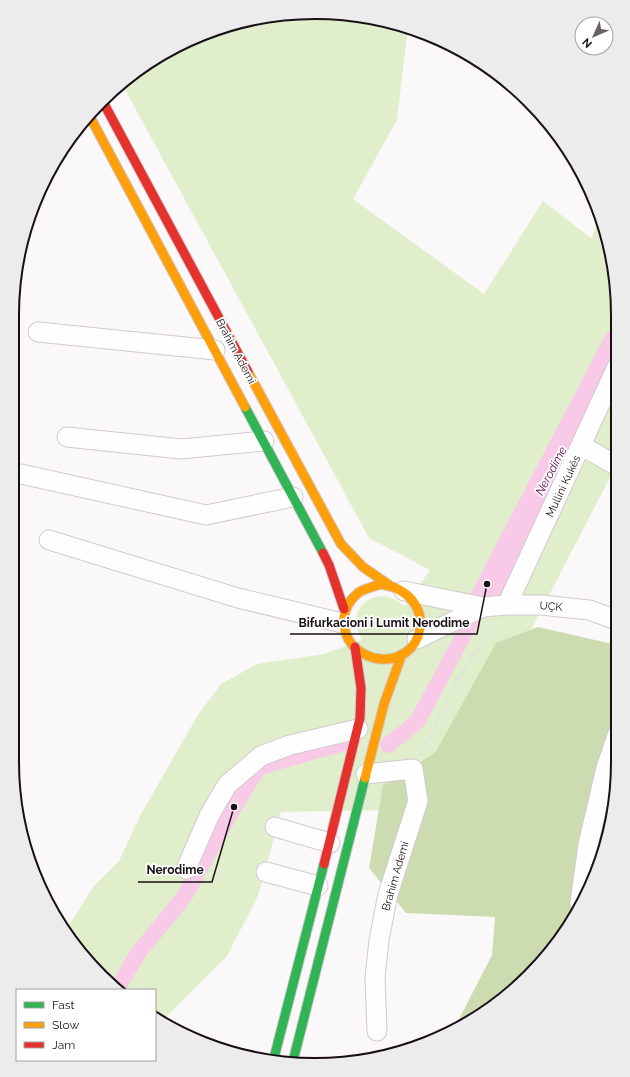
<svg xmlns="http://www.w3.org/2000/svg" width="630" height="1077" font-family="Raleway,sans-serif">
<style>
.green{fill:#e1eecc}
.forest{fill:#ccdcb0}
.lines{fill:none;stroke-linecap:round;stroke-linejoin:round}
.canal{stroke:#f8cae8;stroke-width:16}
.river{stroke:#f8cae8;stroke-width:28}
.street-casing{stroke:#d1cacf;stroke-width:21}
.fast-casing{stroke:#d1cacf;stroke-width:11}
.slow-casing{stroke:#d1cacf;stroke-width:11}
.jam-casing{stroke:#d1cacf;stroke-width:11}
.path{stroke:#e1dfe0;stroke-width:2.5;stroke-dasharray:2 2;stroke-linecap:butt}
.street{stroke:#fefefe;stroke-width:19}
.fast{stroke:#30b455;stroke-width:9}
.slow{stroke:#ff9f0a;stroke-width:9}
.jam{stroke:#e5322d;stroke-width:9}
.labels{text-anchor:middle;stroke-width:3.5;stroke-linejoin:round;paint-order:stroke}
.street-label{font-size:11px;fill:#191016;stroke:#fff}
.water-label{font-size:12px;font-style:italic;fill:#650651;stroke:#fff}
.rim{fill:none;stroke:#191016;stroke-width:2}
.leader{fill:none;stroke:#191016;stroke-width:1.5}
.callout-dot{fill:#191016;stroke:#fff;stroke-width:1.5}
.callout-label{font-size:12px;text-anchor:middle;font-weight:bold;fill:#191016;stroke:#fff;stroke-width:3.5;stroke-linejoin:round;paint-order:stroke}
</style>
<rect width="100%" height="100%" fill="#fbf8fa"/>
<!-- green -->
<path class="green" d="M315,12L374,18L408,28L397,120L353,199L484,294L543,201L591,238L601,216L617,295V464L446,794L398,810L281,812L258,896L227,956L162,1021L155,1018V990H121L74,946L66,930L93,887L119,861L140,816L198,715L221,684L257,664L324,654L362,640C343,608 377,581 404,606L430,570L369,538L122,84L147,63L199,35L256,18Z"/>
<!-- forest -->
<polygon class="forest" points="538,627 617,645 617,782 602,860 567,931 499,1003 456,1025 492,955 495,917 406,913 369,868 383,785 435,753 496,643"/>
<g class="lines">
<!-- canal -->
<g class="canal">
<polyline points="388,745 417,722 475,614"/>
<polyline points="118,987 139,952 184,897 234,807 259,767 344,743"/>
</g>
<!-- river -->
<polyline class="river" points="484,598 617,343"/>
<defs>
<g id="street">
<polyline points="38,332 215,350"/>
<polyline points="67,437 181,449 264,441"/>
<polyline points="582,446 617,466"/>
<polyline points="21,474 206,515 293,497"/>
<polyline points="49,540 238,598 342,623"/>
<polyline points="404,591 483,607 507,605 541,605 589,610 617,620"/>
<polyline points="507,605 617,367"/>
<polyline points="417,639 483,607"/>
<polyline points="366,774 413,769 418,801 388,894 379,940 375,978 377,1031"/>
<polyline points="275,827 330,843"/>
<polyline points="186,869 209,816 227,785 261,756 290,745 358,729"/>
<polyline points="266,872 318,886"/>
<polyline points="580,903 588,845 606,768 617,736"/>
</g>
<g id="fast">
<polyline points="245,407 323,553"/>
<polyline points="274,1058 324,864"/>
<polyline points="293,1061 365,778"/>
</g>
<g id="slow">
<polyline points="89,115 245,407"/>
<polyline points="248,372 341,544 363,567 389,585"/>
<path d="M381,584C442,594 426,669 374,658C367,656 359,652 353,646C339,629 341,607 358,593C364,588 374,587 381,584Z"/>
<polyline points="365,778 384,704 402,654"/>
</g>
<g id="jam">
<polyline points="102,100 248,372"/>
<polyline points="323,553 329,565 344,609"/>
<polyline points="324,864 360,718 361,688 355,647"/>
</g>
</defs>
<!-- street casing -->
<use href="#street" class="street-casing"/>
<!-- fast casing -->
<use href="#fast" class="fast-casing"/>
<!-- slow casing -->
<use href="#slow" class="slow-casing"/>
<!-- jam casing -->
<use href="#jam" class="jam-casing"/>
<!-- path -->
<polyline class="path" points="421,755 456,681 494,623"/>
<!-- street -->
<use href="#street" class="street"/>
<!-- fast -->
<use href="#fast" class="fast"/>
<!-- slow -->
<use href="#slow" class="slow"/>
<!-- jam -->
<use href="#jam" class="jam"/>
</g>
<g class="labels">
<!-- street labels -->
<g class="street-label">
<text transform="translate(236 351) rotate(62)" y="4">Brahim Ademi</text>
<text transform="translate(563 486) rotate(-65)" y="4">Mullini Kukës</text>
<text transform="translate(551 606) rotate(5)" y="4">UÇK</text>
<text transform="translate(395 876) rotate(-74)" y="4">Brahim Ademi</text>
</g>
<!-- water labels -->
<g class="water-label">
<text transform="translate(551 471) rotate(-62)" y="4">Nerodime</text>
</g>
</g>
<!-- crop -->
<path d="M0 0H630V1077H0ZM315 19H315A296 296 0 0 1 611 315V762A296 296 0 0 1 315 1058H315A296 296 0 0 1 19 762V315A296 296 0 0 1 315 19Z" fill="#edecec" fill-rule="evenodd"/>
<path class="rim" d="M315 19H315A296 296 0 0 1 611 315V762A296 296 0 0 1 315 1058H315A296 296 0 0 1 19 762V315A296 296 0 0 1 315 19Z"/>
<!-- callouts -->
<path class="leader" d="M487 584L477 634H290M234 807L212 882H138"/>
<g class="callout-dot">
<circle cx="487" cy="584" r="4"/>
<circle cx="234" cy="807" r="4"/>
</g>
<g class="callout-label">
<text x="384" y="627">Bifurkacioni i Lumit Nerodime</text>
<text x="175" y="874">Nerodime</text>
</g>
<!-- legend -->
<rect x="16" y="989" width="140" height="72" fill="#ffffff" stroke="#a39fa2"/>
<rect x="24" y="1002" width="20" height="6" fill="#30b455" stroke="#a39fa2"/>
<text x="52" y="1009" font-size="12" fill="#191016">Fast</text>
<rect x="24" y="1022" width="20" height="6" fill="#ff9f0a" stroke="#a39fa2"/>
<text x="52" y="1029" font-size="12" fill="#191016">Slow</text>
<rect x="24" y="1042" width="20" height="6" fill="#e5322d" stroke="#a39fa2"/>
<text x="52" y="1049" font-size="12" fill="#191016">Jam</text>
<!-- north arrow -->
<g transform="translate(594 36) rotate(225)"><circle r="19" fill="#ffffff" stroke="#a39fa2"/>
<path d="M0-3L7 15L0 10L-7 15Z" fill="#686166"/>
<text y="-6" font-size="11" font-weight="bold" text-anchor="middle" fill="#191016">N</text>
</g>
</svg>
